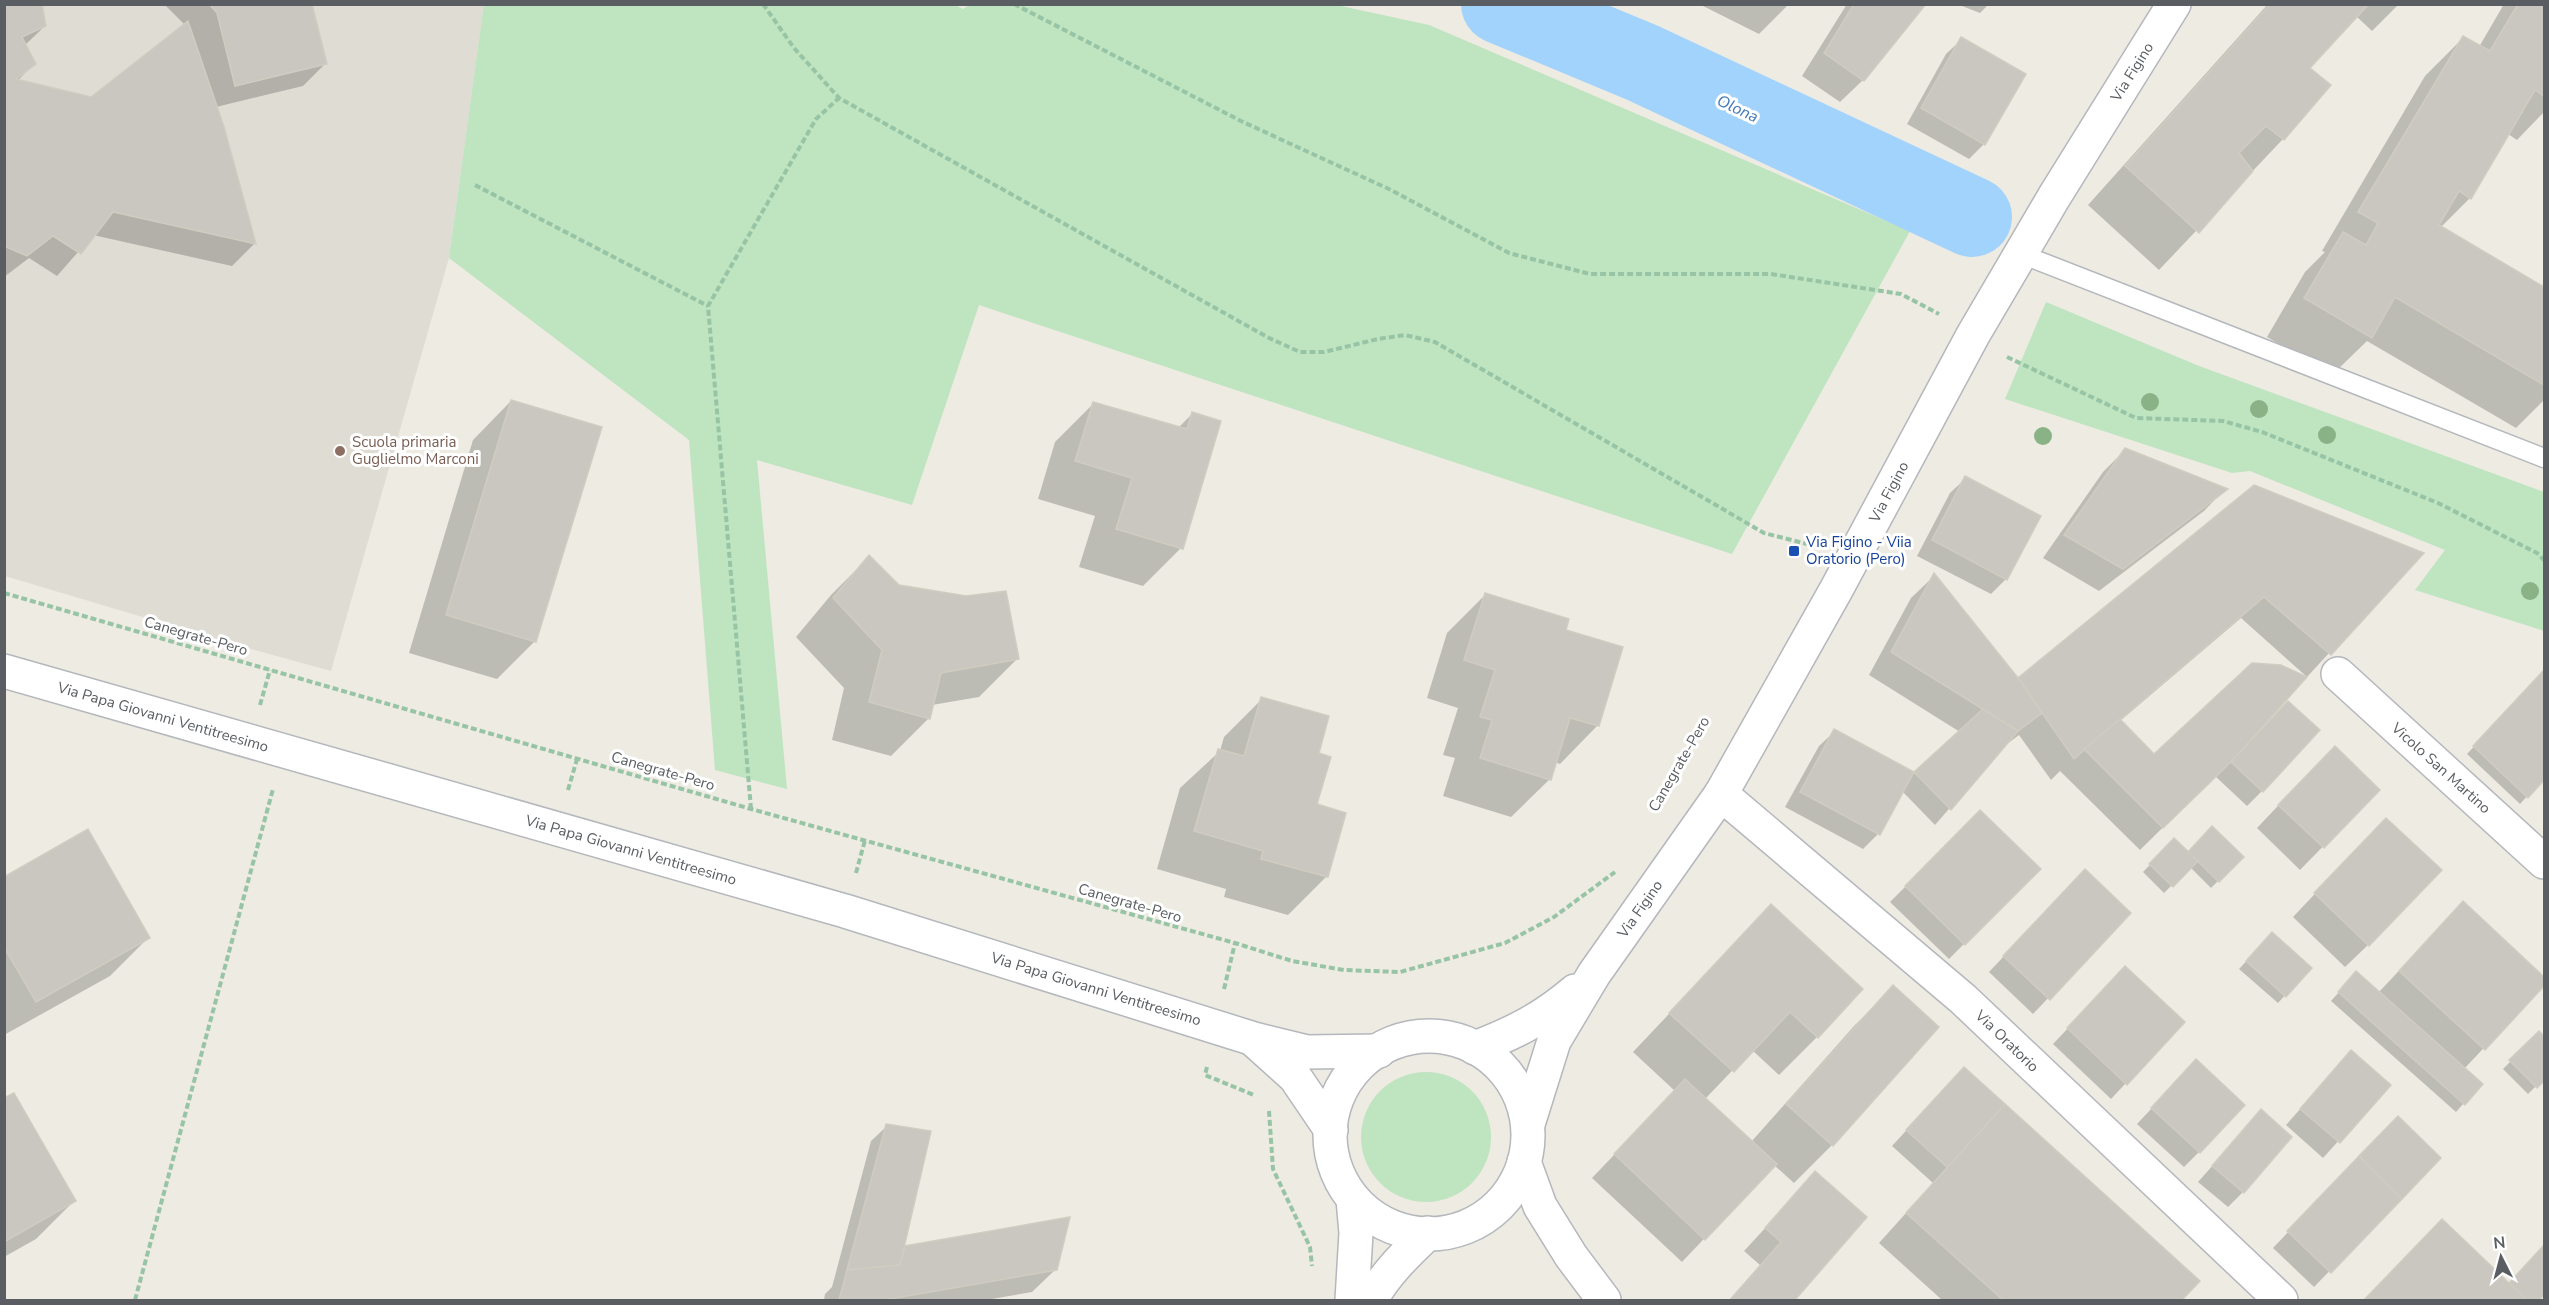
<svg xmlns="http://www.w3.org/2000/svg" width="2549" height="1305" font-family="'Nunito Sans',sans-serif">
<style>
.education{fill:#dfdcd3}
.green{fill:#bfe4c0}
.shadow{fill:#0003}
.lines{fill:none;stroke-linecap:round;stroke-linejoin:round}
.river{stroke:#a2d3fc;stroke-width:80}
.building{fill:#cac7c1;stroke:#d1ccc0;stroke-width:1.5}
.service-casing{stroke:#b4b7bc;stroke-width:21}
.minor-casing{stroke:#b4b7bc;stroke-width:36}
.path{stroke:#98c4a6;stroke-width:4;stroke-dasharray:6 3;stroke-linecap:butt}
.service{stroke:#fff;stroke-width:18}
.minor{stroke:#fff;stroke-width:33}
.tree{fill:#89b287}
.education-dot{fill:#8d6e63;stroke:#fff;stroke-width:2}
.transit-dot{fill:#1a4fb4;stroke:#fff;stroke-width:2}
.labels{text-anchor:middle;stroke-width:6;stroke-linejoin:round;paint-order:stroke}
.street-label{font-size:15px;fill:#5a5e62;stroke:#fff}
.education-label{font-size:15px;fill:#785e54;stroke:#fff;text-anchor:start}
.transit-label{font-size:15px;fill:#164399;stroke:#fff;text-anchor:start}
.water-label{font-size:16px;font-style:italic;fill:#4379b6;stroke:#fff}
</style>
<rect width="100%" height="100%" fill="#edebe2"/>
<!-- education -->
<polygon class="education" points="4,5 484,5 449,258 331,671 233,644 5,576"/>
<!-- green -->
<g class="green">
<polygon points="484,4 953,4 963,9 971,4 1332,4 1429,25 1910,231 1732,554 979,305 912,505 757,460 787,789 715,770 689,440 449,258"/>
<polygon points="2046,302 2199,366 2544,492 2544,631 2415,590 2445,550 2250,471 2232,473 2005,399"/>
<circle cx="1426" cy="1137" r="65"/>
</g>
<!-- shadow -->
<g class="shadow">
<polygon points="4,4 45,26 25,45 34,64 17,81 91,99 185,25 164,4 311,4 326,63 303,86 216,107 254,244 232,266 93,235 57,276 29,258 4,277"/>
<polygon points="1699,4 1789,4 1759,34"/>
<polygon points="1847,4 1924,4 1863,80 1840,102 1802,76"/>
<polygon points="1957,4 1989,4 1980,13"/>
<polygon points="2268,4 2399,4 2372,31 2356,16 2308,68 2283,139 2159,270 2088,205"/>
<polygon points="2504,4 2544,4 2544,112 2517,140 2508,134 2470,198 2440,228 2544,289 2544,400 2516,428 2367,341 2332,375 2267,337 2305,272 2325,252 2322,251 2425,76 2463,38 2479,47"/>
<polygon points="1962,39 1984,144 1969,159 1907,124 1946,54"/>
<polygon points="511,401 535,641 497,679 409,653 473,440"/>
<polygon points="1093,404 1178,428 1192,414 1181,548 1143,586 1079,567 1095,516 1038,499 1055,442"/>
<polygon points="2126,449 2225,489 2204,511 2099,591 2043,558 2103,472"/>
<polygon points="1966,478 2006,579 1991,594 1917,556 1950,493"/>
<polygon points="2254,487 2421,553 2307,677 2241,618 2120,721 2153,756 2252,737 2262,791 2247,806 2215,776 2140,850 2060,771 2051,780 2019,735 2003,747 1935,825 1902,791 1878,834 1863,849 1785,807 1819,746 1835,731 1914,774 1960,732 1869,675 1911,598 1934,576 2018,681"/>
<polygon points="869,557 898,587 1017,659 979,697 932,705 929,718 891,756 832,740 844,688 796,637 831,595"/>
<polygon points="1485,595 1564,631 1598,725 1560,764 1555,762 1550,779 1511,817 1443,796 1455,758 1443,755 1458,708 1427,698 1447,633"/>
<polygon points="2544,672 2544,778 2520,804 2467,754"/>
<polygon points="1262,699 1317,754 1315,805 1344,814 1326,877 1288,915 1224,897 1226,889 1157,869 1180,788 1220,751 1224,737"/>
<polygon points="2312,770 2378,790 2300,870 2257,828"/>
<polygon points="1980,812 2038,869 1949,959 1890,902"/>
<polygon points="2174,840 2187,854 2242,857 2211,888 2190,867 2164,893 2143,872"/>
<polygon points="2364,842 2368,945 2345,967 2293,917"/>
<polygon points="4,878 148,938 110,976 4,1035"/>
<polygon points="2070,886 2129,913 2033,1014 1989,972"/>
<polygon points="2463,903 2544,979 2544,984 2464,1069 2481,1084 2456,1112 2331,1001 2349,981 2378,993"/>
<polygon points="1771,906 1817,1037 1779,1075 1752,1050 1705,1099 1751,1142 1855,1025 1893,988 1937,1027 1832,1145 1794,1183 1774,1165 1682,1262 1592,1178 1675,1091 1633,1052"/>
<polygon points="2265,941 2310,968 2278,1003 2239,969"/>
<polygon points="2110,984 2183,1022 2111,1099 2053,1044"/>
<polygon points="2539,1033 2544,1038 2544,1078 2528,1094 2503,1069"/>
<polygon points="2351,1052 2389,1085 2323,1158 2286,1125"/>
<polygon points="2181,1077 2199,1152 2184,1167 2137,1124"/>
<polygon points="1949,1084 2198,1281 2180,1300 1942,1300 1879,1243 1933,1183 1892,1146"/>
<polygon points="4,1100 74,1201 36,1239 4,1257"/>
<polygon points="2261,1111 2243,1192 2228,1207 2198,1182"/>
<polygon points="887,1126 902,1251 906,1247 1055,1270 1032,1292 986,1300 824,1300 825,1294 832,1287 871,1141"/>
<polygon points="2382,1133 2439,1158 2314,1287 2273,1248"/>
<polygon points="1815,1174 1865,1217 1793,1300 1729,1300 1760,1265 1744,1251"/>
<polygon points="2544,1247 2544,1293 2537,1300 2364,1300 2404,1259 2508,1285"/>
</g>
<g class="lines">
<!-- river -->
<polyline class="river" points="1501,4 1643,63 1972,217"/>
</g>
<!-- building -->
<g class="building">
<polygon points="4,4 42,4 46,26 22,37 36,64 16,79 91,97 188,21 224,127 256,244 113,212 81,254 53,236 27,256 4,246"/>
<polygon points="209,4 312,4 327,64 235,86 217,13"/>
<polygon points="1854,4 1926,4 1864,81 1824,53"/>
<polygon points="2270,4 2369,4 2310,68 2331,85 2284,140 2266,126 2239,153 2253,171 2199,233 2125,166"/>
<polygon points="2518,4 2544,4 2544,96 2535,90 2471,199 2459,191 2439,225 2544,287 2544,385 2395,297 2372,338 2304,298 2343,232 2366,245 2378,223 2358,212 2463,36 2490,51"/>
<polygon points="1961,37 2026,74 1985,145 1921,108"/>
<polygon points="511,400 602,427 536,642 446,615"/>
<polygon points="1093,402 1187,429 1192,412 1221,421 1183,549 1116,529 1132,478 1075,461"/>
<polygon points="2125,448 2228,489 2123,569 2064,535"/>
<polygon points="1965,476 2041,516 2007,580 1932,540"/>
<polygon points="2254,485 2424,553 2331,655 2264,597 2074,759 2018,678"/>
<polygon points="869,555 899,585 966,596 1006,591 1019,659 941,673 930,719 869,702 882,650 833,598"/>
<polygon points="1934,573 2018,678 2042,713 2018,731 1891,652"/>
<polygon points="1485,593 1569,619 1566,630 1623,647 1599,726 1570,718 1551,780 1480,758 1492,720 1480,717 1495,670 1464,660"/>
<polygon points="2252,663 2281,665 2307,677 2231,762 2163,828 2084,749 2120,719 2154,754"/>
<polygon points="2544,670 2544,780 2528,798 2473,746"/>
<polygon points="1261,697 1329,716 1319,753 1331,757 1317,804 1346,813 1328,877 1261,859 1263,851 1194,831 1218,749 1244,756"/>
<polygon points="2288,701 2320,730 2263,792 2231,762"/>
<polygon points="1983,709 2018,731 1951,810 1914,772"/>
<polygon points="1834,729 1914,772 1880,835 1800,792"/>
<polygon points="2335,746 2380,790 2324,848 2278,805"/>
<polygon points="1980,810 2041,869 1965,945 1905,886"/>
<polygon points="2386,818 2442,870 2369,946 2314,893"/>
<polygon points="2212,826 2244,857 2219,882 2188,852"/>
<polygon points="88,829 150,938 36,1002 4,947 4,877"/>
<polygon points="2174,838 2198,861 2173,887 2149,864"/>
<polygon points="2085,869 2131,913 2050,1000 2003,956"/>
<polygon points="2463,901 2544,977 2544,986 2485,1050 2399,971"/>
<polygon points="1771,904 1863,989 1818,1038 1790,1012 1734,1072 1669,1013"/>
<polygon points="2272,932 2312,968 2286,997 2246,961"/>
<polygon points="2125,966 2185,1022 2127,1085 2067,1028"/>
<polygon points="2356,971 2483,1084 2465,1105 2338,992"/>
<polygon points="1893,985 1939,1027 1833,1146 1786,1104"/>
<polygon points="2539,1031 2544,1036 2544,1081 2537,1088 2509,1060"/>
<polygon points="2351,1050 2391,1085 2340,1143 2300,1109"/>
<polygon points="2196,1059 2245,1105 2200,1153 2151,1108"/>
<polygon points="1964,1067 2005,1104 1948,1168 1906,1130"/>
<polygon points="1685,1079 1777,1164 1705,1240 1614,1154"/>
<polygon points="14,1093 76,1201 4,1242 4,1098"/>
<polygon points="2005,1104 2200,1281 2182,1300 2003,1300 1906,1213"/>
<polygon points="2261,1109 2292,1137 2244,1193 2212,1166"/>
<polygon points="2398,1116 2441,1158 2402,1199 2359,1156"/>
<polygon points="886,1124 931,1131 900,1265 847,1270"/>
<polygon points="2359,1156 2402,1199 2331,1273 2287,1231"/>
<polygon points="1815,1171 1867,1217 1795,1300 1730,1300 1781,1242 1765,1228"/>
<polygon points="1070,1217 1057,1270 884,1300 839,1300 847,1270 900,1265 905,1246"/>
<polygon points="2442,1219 2509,1283 2527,1300 2364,1300"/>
<polygon points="2544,1245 2544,1295 2539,1300 2527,1300 2509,1283"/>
</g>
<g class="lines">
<defs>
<polyline id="service" points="2021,254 2544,458"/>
<g id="minor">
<polyline points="4,671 845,911 1254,1039 1307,1052 1379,1051"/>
<polyline points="2338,674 2544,862"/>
<polyline points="1721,794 1963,999 2281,1300"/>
<circle cx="1429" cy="1135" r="99"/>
<polyline points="1255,1041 1295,1077 1331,1130"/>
<path d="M1475,1048C1516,1032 1542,1019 1575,991"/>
<polyline points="1528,1124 1554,1041 1594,974 1721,794 1836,590 1973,335 2054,197 2174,4"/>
<polyline points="1524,1162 1540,1206 1571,1256 1604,1300"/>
<polyline points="1352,1300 1356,1233 1353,1199"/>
<path d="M1371,1300C1385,1274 1406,1254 1428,1233"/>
</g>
</defs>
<!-- service casing -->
<use href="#service" class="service-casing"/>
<!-- minor casing -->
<use href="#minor" class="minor-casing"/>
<!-- path -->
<g class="path">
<polyline points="763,4 794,48 839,98 1269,338 1300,352 1324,352 1378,339 1405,335 1435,342 1764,533 1815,546"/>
<polyline points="1014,4 1243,122 1391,190 1509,253 1590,274 1771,274 1901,294 1939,314"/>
<polyline points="475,185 708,306"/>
<polyline points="2007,357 2136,418 2223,421 2262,432 2438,503 2537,553 2544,560"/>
<polyline points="4,593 751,809 1235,943 1292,961 1344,970 1400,972 1505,943 1554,917 1615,872"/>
<polyline points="260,705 270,670"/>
<polyline points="568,790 577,759"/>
<polyline points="751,809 708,306 816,119 839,98"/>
<polyline points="856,873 865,840"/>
<polyline points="1224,989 1235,943"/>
<polyline points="1207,1067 1205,1075 1254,1095"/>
<polyline points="1269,1111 1273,1169 1310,1247 1312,1266"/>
<polyline points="135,1300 273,789"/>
</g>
<!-- service -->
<use href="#service" class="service"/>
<!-- minor -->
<use href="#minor" class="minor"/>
</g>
<!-- trees -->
<g class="tree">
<circle cx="2150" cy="402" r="9"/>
<circle cx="2259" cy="409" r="9"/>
<circle cx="2327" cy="435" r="9"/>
<circle cx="2043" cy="436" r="9"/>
<circle cx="2530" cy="591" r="9"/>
</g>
<!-- markers -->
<circle class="education-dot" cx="340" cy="451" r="6"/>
<rect class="transit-dot" x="1788" y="545" width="12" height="12" rx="3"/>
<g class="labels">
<!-- street labels -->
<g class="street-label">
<text transform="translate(2132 72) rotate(-58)" y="5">Via Figino</text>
<text transform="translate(1889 492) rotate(-62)" y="5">Via Figino</text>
<text transform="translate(196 636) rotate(16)" y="5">Canegrate-Pero</text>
<text transform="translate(163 717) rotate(16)" y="5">Via Papa Giovanni Ventitreesimo</text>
<text transform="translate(1679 764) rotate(-60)" y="5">Canegrate-Pero</text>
<text transform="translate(2441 768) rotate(42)" y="5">Vicolo San Martino</text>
<text transform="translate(663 771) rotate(16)" y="5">Canegrate-Pero</text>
<text transform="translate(631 850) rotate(16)" y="5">Via Papa Giovanni Ventitreesimo</text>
<text transform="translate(1130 903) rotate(16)" y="5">Canegrate-Pero</text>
<text transform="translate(1640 909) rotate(-55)" y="5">Via Figino</text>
<text transform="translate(1096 989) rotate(17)" y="5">Via Papa Giovanni Ventitreesimo</text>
<text transform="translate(2007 1041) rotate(44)" y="5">Via Oratorio</text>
</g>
<!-- education labels -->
<g class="education-label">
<text x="352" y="447">Scuola primaria<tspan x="352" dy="17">Guglielmo Marconi</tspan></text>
</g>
<!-- transit labels -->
<g class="transit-label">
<text x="1806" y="547">Via Figino - Viia<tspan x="1806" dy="17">Oratorio (Pero)</tspan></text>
</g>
<!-- water labels -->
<g class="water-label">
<text transform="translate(1738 108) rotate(25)" y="6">Olona</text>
</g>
</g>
<!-- border -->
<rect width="2549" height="1305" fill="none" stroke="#5a5e62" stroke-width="12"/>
<!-- north arrow -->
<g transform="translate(2501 1257) rotate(354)" stroke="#ffffff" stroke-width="4.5" paint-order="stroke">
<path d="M0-4.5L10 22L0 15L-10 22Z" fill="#5a5e62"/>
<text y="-9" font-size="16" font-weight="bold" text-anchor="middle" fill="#5a5e62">N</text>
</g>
</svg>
